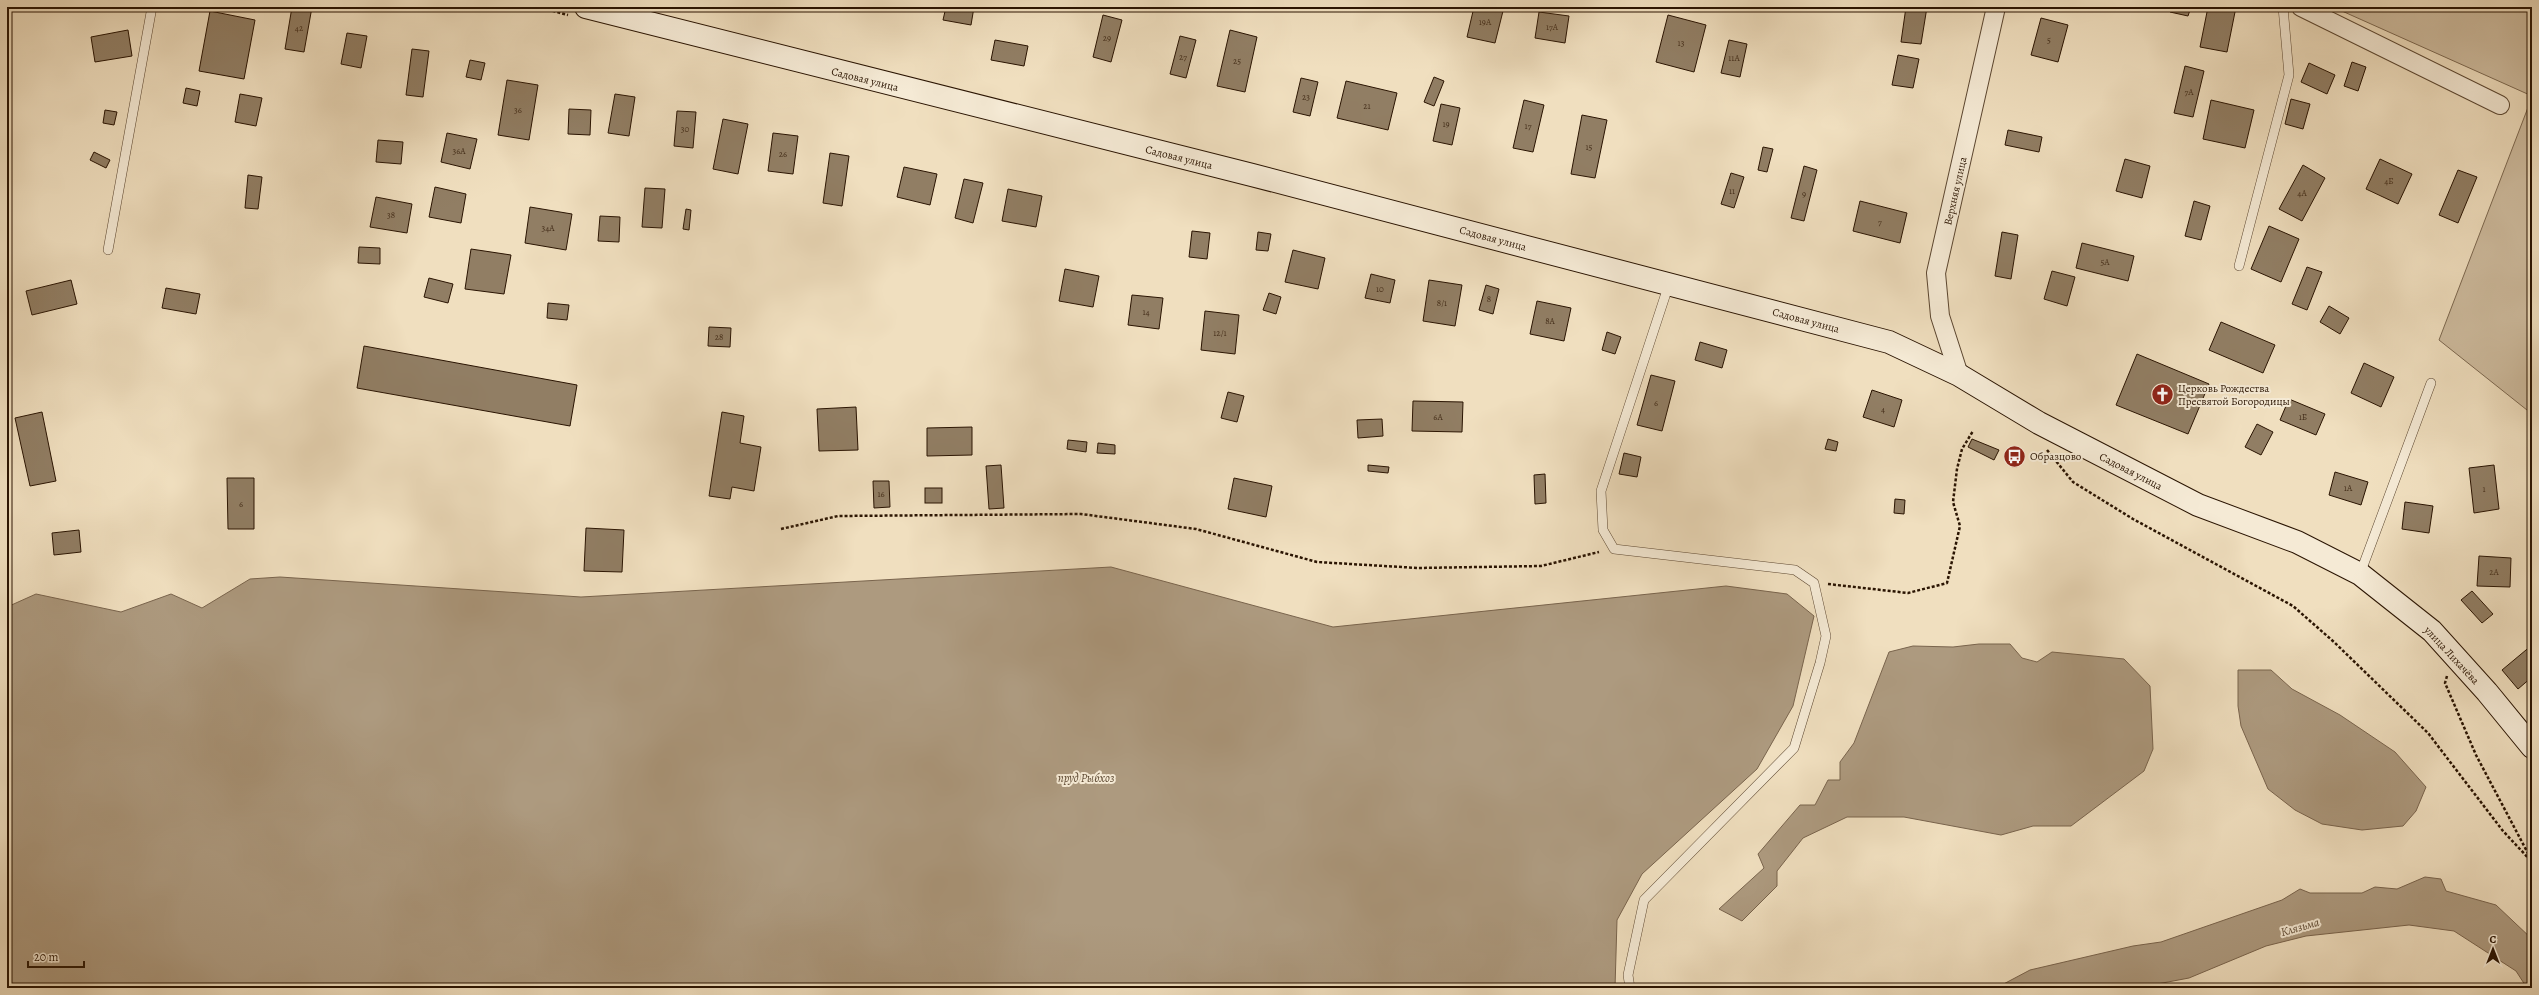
<svg xmlns="http://www.w3.org/2000/svg" width="2539" height="995" font-family="Alegreya,serif">
<style>
.green{fill:#cebc9f;stroke:#7c6850}
.water{fill:#ad9a7f;stroke:#79644d}
.building{fill:#917e64;stroke:#2a1402}
.lines{fill:none;stroke-linecap:round;stroke-linejoin:round}
.lane-casing{stroke:#5c4731;stroke-width:10}
.street-casing{stroke:#5c4731;stroke-width:20}
.secondary-casing{stroke:#2a1402;stroke-width:24}
.path{stroke:#2a1402;stroke-width:2.5;stroke-dasharray:3 2;stroke-linecap:butt}
.lane{stroke:#f5ead5;stroke-width:9}
.street{stroke:#f5ead5;stroke-width:18}
.secondary{stroke:#f5ead5;stroke-width:22}
.labels{text-anchor:middle;stroke-width:4;stroke-linejoin:round;paint-order:stroke}
.number-label{font-size:9px;fill:#442e1a}
.street-label{font-size:11px;fill:#2a1402;stroke:#f5ead5}
.poi-label{font-size:11px;fill:#2a1402;stroke:#f5ead5;text-anchor:start}
.water-label{font-size:12px;font-style:italic;fill:#5e4a34;stroke:#f5ead5}
</style>
<rect width="100%" height="100%" fill="#f0dfbf"/>
<filter id="stains"><feTurbulence type="fractalNoise" baseFrequency=".005" numOctaves="4"/><feColorMatrix values="0 0 0 0 .2 0 0 0 0 .09 0 0 0 0 .02 0 0 0 .5 -.17"/></filter>
<radialGradient id="worn" r=".72"><stop offset=".6" stop-color="#630" stop-opacity="0"/><stop offset="1" stop-color="#630" stop-opacity=".3"/></radialGradient>
<!-- green -->
<g class="green">
<polygon points="2333,7 2532,7 2532,96"/>
<polygon points="2532,97 2532,414 2439,340"/>
</g>
<!-- water -->
<g class="water">
<polygon points="1111,567 1333,627 1726,586 1787,594 1814,616 1793,706 1757,769 1642,874 1617,920 1615,988 7,988 7,607 36,594 121,612 171,594 202,608 250,579 280,577 581,597"/>
<polygon points="1979,644 2010,644 2022,658 2037,662 2052,652 2124,659 2150,686 2153,749 2144,771 2071,826 2033,826 2001,835 1904,817 1847,817 1803,838 1777,871 1777,886 1742,921 1719,909 1764,868 1758,854 1800,805 1815,805 1828,780 1840,780 1840,762 1854,743 1889,652 1913,646 1953,647"/>
<polygon points="2238,670 2271,670 2292,689 2340,715 2395,752 2426,787 2416,811 2403,826 2362,830 2322,824 2295,810 2268,789 2241,726 2238,706"/>
<polygon points="2425,877 2441,879 2446,891 2496,905 2532,939 2532,988 2527,988 2516,971 2454,931 2409,925 2306,936 2266,946 2189,978 2136,988 1996,988 2030,970 2133,946 2161,942 2282,900 2300,889 2310,893 2362,893 2375,887 2397,889"/>
</g>
<!-- building -->
<g class="building">
<polygon points="292,7 312,7 304,52 285,49"/>
<polygon points="946,7 974,7 971,25 943,20"/>
<polygon points="1474,7 1504,7 1495,43 1467,37"/>
<polygon points="1906,7 1927,7 1921,44 1901,42"/>
<polygon points="2171,7 2191,7 2188,16 2170,12"/>
<polygon points="2208,7 2236,7 2227,52 2200,47"/>
<polygon points="210,11 255,20 244,79 199,71"/>
<polygon points="1539,12 1569,16 1565,43 1535,38"/>
<polygon points="1103,15 1122,20 1111,62 1093,57"/>
<polygon points="1668,15 1706,25 1694,72 1656,62"/>
<polygon points="2041,18 2068,25 2058,62 2031,55"/>
<polygon points="128,30 132,56 95,62 91,37"/>
<polygon points="1230,30 1257,37 1245,92 1217,86"/>
<polygon points="347,33 367,36 361,68 341,64"/>
<polygon points="1180,36 1196,40 1186,78 1170,74"/>
<polygon points="995,40 1028,46 1024,66 991,60"/>
<polygon points="1729,40 1747,44 1740,77 1721,73"/>
<polygon points="412,49 429,51 423,97 406,95"/>
<polygon points="1898,55 1919,59 1913,88 1892,85"/>
<polygon points="470,60 485,63 481,80 466,77"/>
<polygon points="2352,62 2366,67 2358,91 2344,86"/>
<polygon points="2309,63 2335,75 2327,94 2301,82"/>
<polygon points="2185,66 2204,71 2193,117 2174,113"/>
<polygon points="1434,77 1444,81 1434,106 1424,102"/>
<polygon points="1301,78 1318,82 1310,116 1293,112"/>
<polygon points="507,80 538,85 529,140 498,135"/>
<polygon points="1346,81 1397,93 1388,130 1337,118"/>
<polygon points="186,88 200,91 197,106 183,103"/>
<polygon points="240,94 262,98 256,126 235,122"/>
<polygon points="615,94 635,97 629,136 608,133"/>
<polygon points="2291,99 2310,104 2303,129 2285,124"/>
<polygon points="1524,100 1544,105 1533,152 1513,148"/>
<polygon points="2211,100 2254,110 2245,148 2203,139"/>
<polygon points="1441,104 1460,108 1452,145 1433,141"/>
<polygon points="569,109 591,110 590,135 568,134"/>
<polygon points="105,110 117,112 114,125 103,123"/>
<polygon points="677,111 696,112 693,148 674,146"/>
<polygon points="1582,115 1607,120 1595,178 1571,174"/>
<polygon points="723,119 748,124 738,174 713,169"/>
<polygon points="2008,130 2042,137 2039,152 2005,145"/>
<polygon points="447,133 477,139 470,169 441,162"/>
<polygon points="773,133 798,136 793,174 768,171"/>
<polygon points="378,140 403,142 401,164 376,162"/>
<polygon points="1763,147 1773,149 1767,172 1758,170"/>
<polygon points="94,152 110,160 106,168 90,160"/>
<polygon points="830,153 849,156 842,206 823,203"/>
<polygon points="2125,159 2150,166 2142,198 2116,191"/>
<polygon points="2380,159 2412,174 2398,204 2366,189"/>
<polygon points="2303,165 2325,178 2302,221 2279,209"/>
<polygon points="1804,166 1817,170 1804,221 1791,218"/>
<polygon points="904,167 937,174 930,205 897,197"/>
<polygon points="2458,170 2477,177 2458,223 2439,215"/>
<polygon points="1731,173 1744,177 1734,208 1721,204"/>
<polygon points="248,175 262,177 258,209 245,208"/>
<polygon points="964,179 983,183 973,223 955,218"/>
<polygon points="435,187 466,194 461,223 429,217"/>
<polygon points="645,188 665,189 662,228 642,227"/>
<polygon points="1008,189 1042,196 1036,227 1002,221"/>
<polygon points="376,197 412,204 407,233 370,227"/>
<polygon points="1860,201 1907,213 1900,243 1853,231"/>
<polygon points="2194,201 2210,206 2201,240 2185,236"/>
<polygon points="530,207 572,214 566,250 525,243"/>
<polygon points="686,209 691,210 689,230 683,229"/>
<polygon points="600,216 620,217 619,242 598,241"/>
<polygon points="2269,226 2299,239 2281,282 2251,269"/>
<polygon points="1192,231 1210,233 1207,259 1189,257"/>
<polygon points="1258,232 1271,234 1268,251 1256,250"/>
<polygon points="2002,232 2018,235 2011,279 1995,276"/>
<polygon points="2082,243 2134,256 2128,281 2076,268"/>
<polygon points="359,247 380,248 380,264 358,263"/>
<polygon points="471,249 511,255 504,294 465,289"/>
<polygon points="1293,250 1325,258 1318,289 1285,282"/>
<polygon points="2307,267 2322,272 2307,310 2292,304"/>
<polygon points="1065,269 1099,276 1093,307 1059,301"/>
<polygon points="2052,271 2075,277 2067,306 2044,299"/>
<polygon points="1371,274 1395,280 1390,303 1365,298"/>
<polygon points="429,278 453,284 448,303 424,297"/>
<polygon points="71,280 77,304 32,315 26,291"/>
<polygon points="1429,280 1462,285 1455,326 1423,321"/>
<polygon points="1486,285 1499,289 1493,314 1479,310"/>
<polygon points="166,288 200,294 196,314 162,308"/>
<polygon points="1269,293 1281,297 1276,314 1263,310"/>
<polygon points="1132,295 1163,298 1159,329 1128,325"/>
<polygon points="1537,301 1571,308 1564,341 1530,334"/>
<polygon points="548,303 569,305 567,320 547,318"/>
<polygon points="2329,306 2349,318 2340,334 2320,322"/>
<polygon points="1205,311 1239,315 1235,354 1201,350"/>
<polygon points="2221,322 2275,345 2263,373 2209,350"/>
<polygon points="709,327 731,328 730,347 708,346"/>
<polygon points="1607,332 1621,337 1615,354 1602,350"/>
<polygon points="1700,342 1727,350 1722,368 1695,360"/>
<polygon points="364,346 577,385 570,426 357,388"/>
<polygon points="2137,354 2209,384 2188,434 2116,405"/>
<polygon points="2364,363 2394,377 2381,407 2351,393"/>
<polygon points="1651,375 1675,381 1662,431 1637,425"/>
<polygon points="1872,390 1902,400 1894,427 1863,417"/>
<polygon points="1228,392 1244,396 1237,422 1221,418"/>
<polygon points="2289,399 2325,414 2316,435 2280,420"/>
<polygon points="1413,401 1463,402 1462,432 1412,431"/>
<polygon points="856,407 858,450 819,451 817,409"/>
<polygon points="42,412 56,481 30,486 15,418"/>
<polygon points="722,412 744,416 740,443 761,447 754,491 732,487 730,499 709,496"/>
<polygon points="1382,419 1383,436 1358,438 1357,420"/>
<polygon points="2257,424 2273,432 2261,455 2245,447"/>
<polygon points="972,427 972,455 927,456 927,428"/>
<polygon points="1828,439 1838,442 1836,451 1825,449"/>
<polygon points="1972,439 1999,450 1994,460 1968,447"/>
<polygon points="1068,440 1087,442 1086,452 1067,449"/>
<polygon points="1098,443 1115,445 1115,454 1097,453"/>
<polygon points="1624,453 1641,457 1637,477 1619,474"/>
<polygon points="7,454 11,472 7,473"/>
<polygon points="1001,465 1004,508 989,509 986,466"/>
<polygon points="1368,465 1389,467 1388,473 1368,471"/>
<polygon points="2494,465 2499,509 2474,513 2469,468"/>
<polygon points="2335,472 2368,482 2361,505 2329,495"/>
<polygon points="1545,474 1546,503 1535,504 1534,475"/>
<polygon points="227,478 254,478 254,529 228,529"/>
<polygon points="1234,478 1272,486 1266,517 1228,509"/>
<polygon points="873,481 889,481 890,507 874,508"/>
<rect x="925" y="488" width="17" height="15"/>
<polygon points="1895,499 1905,500 1904,514 1894,513"/>
<polygon points="2405,502 2433,506 2429,533 2402,529"/>
<polygon points="586,528 624,530 622,572 584,571"/>
<polygon points="79,530 81,552 54,555 52,533"/>
<polygon points="2479,556 2511,558 2510,587 2477,586"/>
<polygon points="2472,591 2493,614 2482,623 2461,600"/>
<polygon points="2532,645 2532,677 2518,689 2502,670"/>
</g>
<g class="lines">
<defs>
<g id="lane">
<polyline points="108,250 152,7"/>
<polyline points="2239,266 2289,75 2283,7"/>
<polyline points="2360,574 2431,383"/>
<polyline points="1630,988 1628,975 1644,900 1794,748 1820,663 1826,636 1814,583 1795,570 1614,549 1603,530 1601,491 1669,284"/>
</g>
<g id="street">
<polyline points="2301,7 2500,105"/>
<polyline points="1959,375 1940,316 1936,273 1996,7"/>
</g>
<polyline id="secondary" points="586,7 1252,175 1889,342 1959,375 2039,423 2198,505 2297,542 2360,574 2432,631 2487,692 2532,747"/>
</defs>
<!-- lane casing -->
<use href="#lane" class="lane-casing"/>
<!-- street casing -->
<use href="#street" class="street-casing"/>
<!-- secondary casing -->
<use href="#secondary" class="secondary-casing"/>
<!-- path -->
<g class="path">
<polyline points="538,7 568,15"/>
<polyline points="2047,450 2073,482 2133,519 2293,606 2334,642 2428,733 2503,831 2532,862"/>
<polyline points="781,529 838,516 1081,514 1196,529 1317,562 1418,568 1541,566 1599,552"/>
<polyline points="1828,584 1908,593 1947,583 1960,526 1953,502 1957,469 1962,449 1973,431"/>
<polyline points="2447,676 2445,683 2476,755 2531,859"/>
</g>
<!-- lane -->
<use href="#lane" class="lane"/>
<!-- street -->
<use href="#street" class="street"/>
<!-- secondary -->
<use href="#secondary" class="secondary"/>
</g>
<!-- icons -->
<defs>
<symbol id="church-disc" viewBox="-11 -11 22 22"><circle r="9.5" fill="#8f2418" stroke="#f5ead5"/><path d="M-1.2-6h2.4v3.5h3.3v2.4h-3.3V6h-2.4V-.1h-3.3v-2.4h3.3Z" fill="#fff"/></symbol>
<symbol id="bus-disc" viewBox="-11 -11 22 22"><circle r="9.5" fill="#8f2418" stroke="#f5ead5"/><path d="M-5-6H5V4H4V6H2V4H-2V6H-4V4H-5ZM-3.5-4V0h7V-4ZM-3.5 1.2v1.5H-2V1.2ZM2 1.2v1.5H3.5V1.2Z" fill="#fff"/></symbol>
</defs>
<g fill-rule="evenodd">
<use href="#church-disc" x="2150" y="382" width="25" height="25"/>
<use href="#bus-disc" x="2002" y="444" width="25" height="25"/>
</g>
<g class="labels">
<!-- number labels -->
<g class="number-label">
<text x="1485" y="25">19А</text>
<text x="1552" y="30">17А</text>
<text x="299" y="31">42</text>
<text x="1107" y="41">29</text>
<text x="2049" y="43">5</text>
<text x="1681" y="46">13</text>
<text x="1183" y="60">27</text>
<text x="1734" y="61">11А</text>
<text x="1237" y="64">25</text>
<text x="2189" y="95">7А</text>
<text x="1306" y="100">23</text>
<text x="1367" y="109">21</text>
<text x="518" y="113">36</text>
<text x="1446" y="127">19</text>
<text x="1528" y="129">17</text>
<text x="685" y="132">30</text>
<text x="1589" y="150">15</text>
<text x="459" y="154">36А</text>
<text x="783" y="157">26</text>
<text x="2389" y="184">4Б</text>
<text x="1732" y="194">11</text>
<text x="2302" y="196">4А</text>
<text x="1804" y="197">9</text>
<text x="391" y="218">38</text>
<text x="1880" y="225">7</text>
<text x="548" y="231">34А</text>
<text x="2105" y="265">5А</text>
<text x="1380" y="292">10</text>
<text x="1489" y="302">8</text>
<text x="1442" y="306">8/1</text>
<text x="1146" y="315">14</text>
<text x="1550" y="324">8А</text>
<text x="1220" y="336">12/1</text>
<text x="719" y="340">28</text>
<text x="1656" y="406">6</text>
<text x="1883" y="412">4</text>
<text x="1438" y="420">6А</text>
<text x="2303" y="420">1Б</text>
<text x="2348" y="491">1А</text>
<text x="2484" y="492">1</text>
<text x="881" y="497">16</text>
<text x="241" y="507">6</text>
<text x="2494" y="575">2А</text>
</g>
<!-- street labels -->
<g class="street-label">
<text transform="translate(865 79) rotate(14)" y="4">Садовая улица</text>
<text transform="translate(1179 157) rotate(14)" y="4">Садовая улица</text>
<text transform="translate(1955 191) rotate(-77)" y="4">Верхняя улица</text>
<text transform="translate(1493 238) rotate(15)" y="4">Садовая улица</text>
<text transform="translate(1806 320) rotate(15)" y="4">Садовая улица</text>
<text transform="translate(2131 471) rotate(27)" y="4">Садовая улица</text>
<text transform="translate(2452 655) rotate(47)" y="4">улица Лихачёва</text>
</g>
<!-- poi labels -->
<g class="poi-label">
<text x="2178" y="392">Церковь Рождества<tspan x="2178" dy="13">Пресвятой Богородицы</tspan></text>
<text x="2030" y="460">Образцово</text>
</g>
<!-- water labels -->
<g class="water-label">
<text x="1086" y="782">пруд Рыбхоз</text>
<text transform="translate(2300 927) rotate(-16)" y="4">Клязьма</text>
</g>
</g>
<!-- margin -->
<rect width="2539" height="995" fill="none" stroke="#f0dfbf" stroke-width="24"/>
<rect x="8" y="8" width="2523" height="979" fill="none" stroke="#2a1402" stroke-width="2"/>
<rect x="12" y="12" width="2515" height="971" fill="none" stroke="#2a1402"/>
<!-- north arrow -->
<g transform="translate(2493 949)" stroke="#f5ead5" stroke-width="3" paint-order="stroke">
<path d="M0-3L7 15L0 10L-7 15Z" fill="#2a1402"/>
<text y="-6" font-size="11" font-weight="bold" text-anchor="middle" fill="#2a1402">С</text>
</g>
<!-- scale -->
<path d="M28 961v6h56v-6" fill="none" stroke="#2a1402" stroke-width="2"/>
<text x="34" y="961" font-size="12" fill="#2a1402" stroke="#f5ead5" stroke-width="3" paint-order="stroke">20 m</text>
<rect width="100%" height="100%" filter="url(#stains)"/>
<rect width="100%" height="100%" fill="url(#worn)"/>
</svg>
